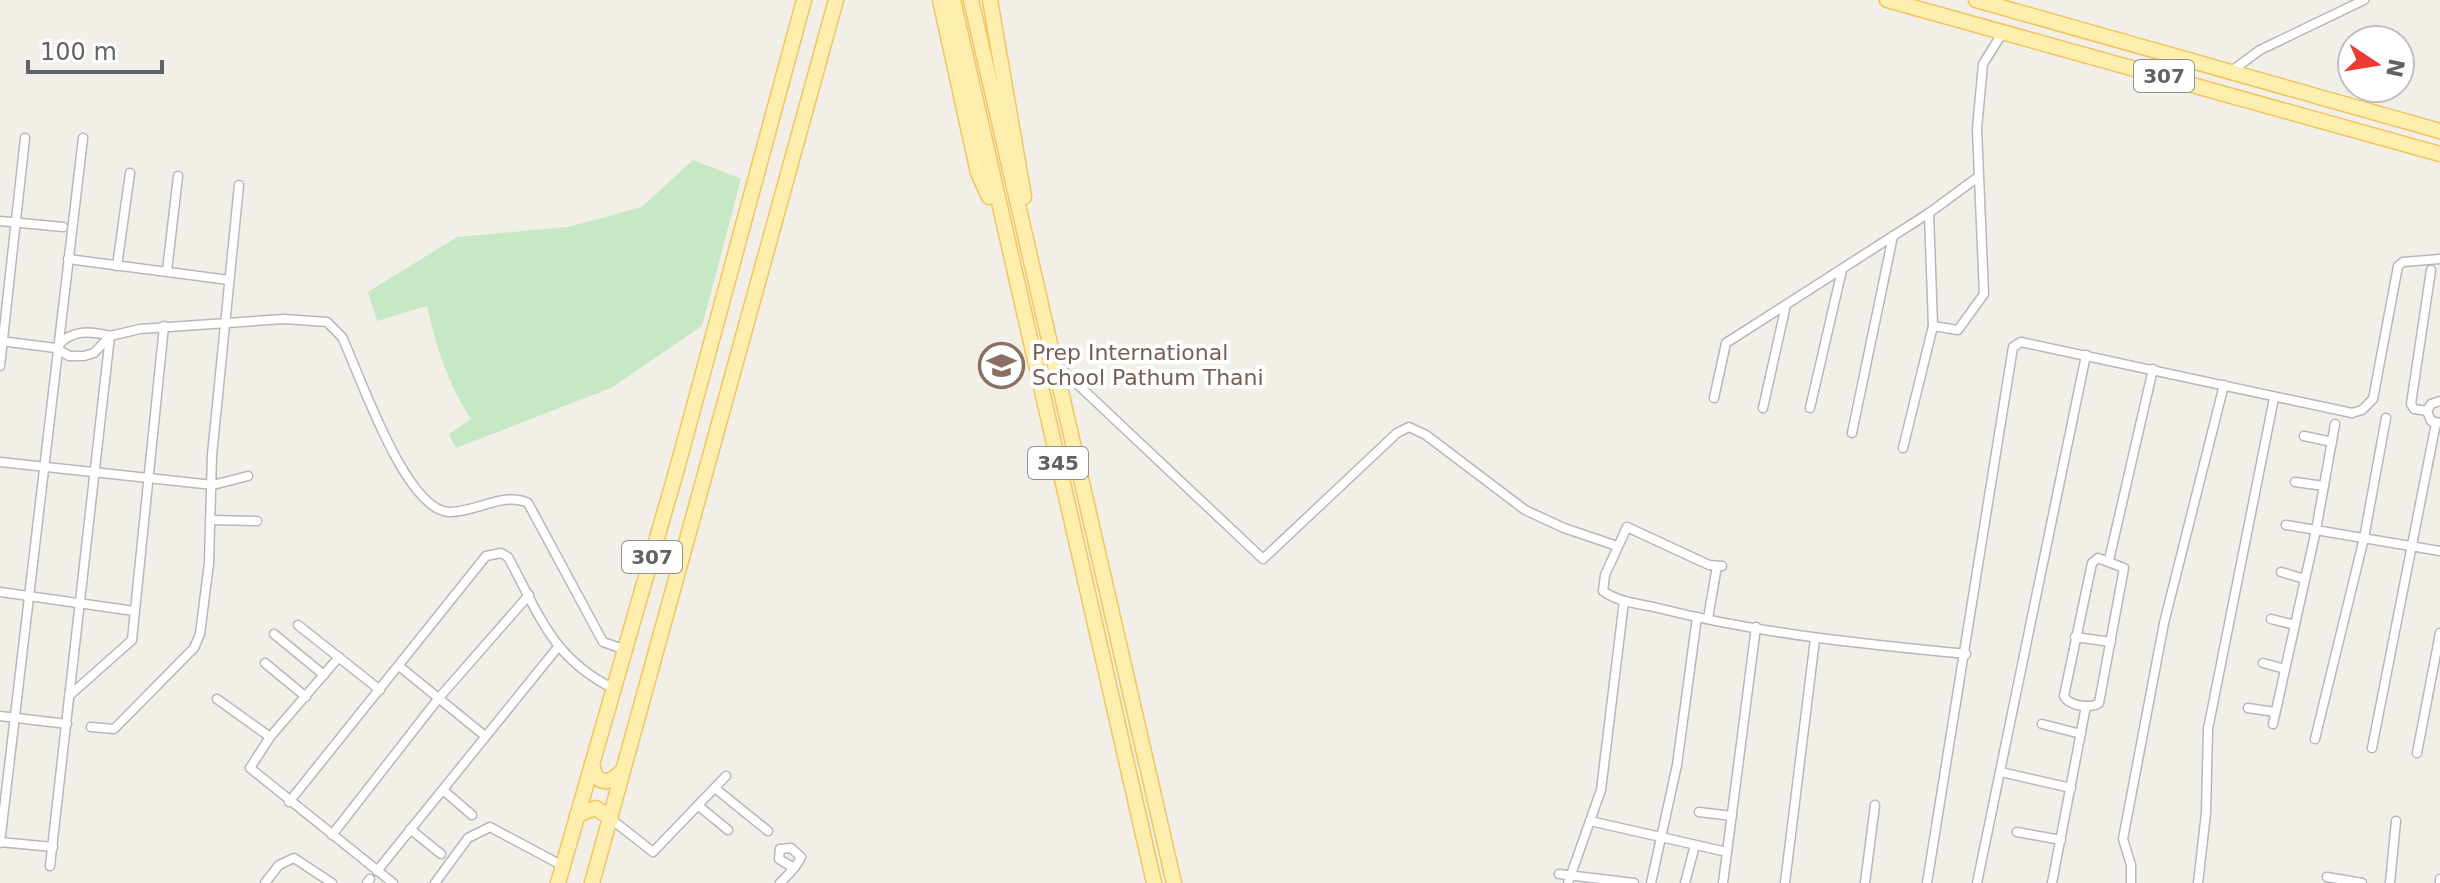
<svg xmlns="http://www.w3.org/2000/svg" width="2440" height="883" font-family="'DejaVu Sans',sans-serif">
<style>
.green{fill:#c6e8c4}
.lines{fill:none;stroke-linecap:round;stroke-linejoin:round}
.street-casing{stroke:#b5b8bc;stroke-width:11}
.primary-casing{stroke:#f4c45e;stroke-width:17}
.street{stroke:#fff;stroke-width:8}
.primary{stroke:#ffefaf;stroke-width:14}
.labels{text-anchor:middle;stroke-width:8;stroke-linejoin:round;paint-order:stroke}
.shield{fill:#fff;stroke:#8f9295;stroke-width:2}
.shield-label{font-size:20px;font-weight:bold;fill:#5f6368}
.education-label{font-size:22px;fill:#785e54;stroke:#fff;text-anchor:start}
</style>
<rect width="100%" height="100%" fill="#f1efe8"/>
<!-- green -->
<path class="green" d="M693,160L741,179L702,326L611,388L456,448L449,434L471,419C448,384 436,347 427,306L377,321L368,292L457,237L568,227L642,207Z"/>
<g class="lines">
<defs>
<g id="street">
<polyline points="2229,73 2260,50 2364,0"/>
<polyline points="0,221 63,227"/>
<polyline points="68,259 229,280"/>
<polyline points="117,266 130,173"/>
<polyline points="167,271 178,176"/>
<polyline points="1933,326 1958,330 1984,294 1977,129 1983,64 2003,32"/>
<path d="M0,341L56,348L69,356H84L94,353L110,336L140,329L284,319L327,322L342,337C360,375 405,510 449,512C475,513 504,491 528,503L603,642L626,650"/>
<polyline points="1056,364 1263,559 1397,433 1409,427 1426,435 1525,510 1564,528 1617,546"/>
<polyline points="0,366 25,138"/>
<polyline points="1714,398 1726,343 1929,213 1978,177"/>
<polyline points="2440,401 2431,404 2427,411 2431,421 2440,423"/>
<polyline points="1763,408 1786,305"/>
<polyline points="1810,408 1842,270"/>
<polyline points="2427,411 2414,409 2411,404 2431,270"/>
<polyline points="1852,433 1893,236"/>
<polyline points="2304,436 2332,442"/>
<polyline points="1903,448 1933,326 1929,213"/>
<polyline points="0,462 213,485 248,476"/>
<polyline points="2295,482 2324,486"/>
<polyline points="210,520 257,521"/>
<polyline points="2286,525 2440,551"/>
<path d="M2098,558L2124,568L2099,703C2090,709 2069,706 2064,696L2092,563Z"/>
<polyline points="2109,560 2153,369"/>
<path d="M1722,566L1709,565L1627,527L1605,575L1603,591C1619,603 1643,604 1662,609C1761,634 1864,644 1966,654"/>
<polyline points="2281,572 2305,579"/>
<polyline points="0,592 134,611"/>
<polyline points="1708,618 1717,566"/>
<polyline points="2271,619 2295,625"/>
<polyline points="298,625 380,690"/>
<polyline points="274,634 324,675"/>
<polyline points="2075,637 2111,642"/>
<polyline points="339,657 270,737 250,768 393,883"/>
<polyline points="265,663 306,697"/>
<polyline points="2263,663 2285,669"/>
<polyline points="399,666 485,736"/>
<polyline points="70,695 132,640 164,326"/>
<polyline points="217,699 270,737"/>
<polyline points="2248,708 2275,712"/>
<polyline points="0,716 67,724"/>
<polyline points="2042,724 2081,734"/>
<polyline points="2273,724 2316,530 2335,424"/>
<polyline points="91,727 114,729 194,648 200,634 209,563 212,455 239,185"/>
<polyline points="2315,739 2364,538 2386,418"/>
<polyline points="2372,748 2436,423"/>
<polyline points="2417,753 2440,633"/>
<polyline points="2001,772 2071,788"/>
<polyline points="716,789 768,831"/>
<polyline points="443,790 472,815"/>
<path d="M289,802L486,556L501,553L508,557C540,616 552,658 614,689"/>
<polyline points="700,807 728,830"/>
<polyline points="1699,812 1732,816"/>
<polyline points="611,819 653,852 726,776"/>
<polyline points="1590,821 1727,852"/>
<polyline points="410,829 441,854"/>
<polyline points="2017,832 2061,840"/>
<polyline points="332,835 438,699 529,595"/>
<polyline points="0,842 53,847"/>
<polyline points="0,843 83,138"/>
<path d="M50,866L110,336C90,331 71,329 57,347"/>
<polyline points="377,871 558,647"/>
<polyline points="1559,874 1634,883"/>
<polyline points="2327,877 2362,883"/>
<polyline points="265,883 279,865 294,858 332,883"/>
<polyline points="367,883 370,879"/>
<polyline points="435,883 468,838 490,827 563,866"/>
<path d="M780,883C788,875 796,868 801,857L791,848L780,849L779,859L794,868"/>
<polyline points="1568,883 1601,790 1624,601"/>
<polyline points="1651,883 1677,765 1697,617"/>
<polyline points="1685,883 1695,845"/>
<polyline points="1723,883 1756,627"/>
<polyline points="1785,883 1815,639"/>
<polyline points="1865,883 1875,805"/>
<polyline points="1927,883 2013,347 2021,342 2352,413 2362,410 2373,399 2398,266 2403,262 2440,259"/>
<polyline points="1977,883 2086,355"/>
<polyline points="2052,883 2086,706"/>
<polyline points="2131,883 2131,865 2123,839 2164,623 2224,385"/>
<polyline points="2198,883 2206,813 2208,729 2274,398"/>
<polyline points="2390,883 2396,821"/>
<polyline points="2440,883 2440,879"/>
</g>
<g id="primary">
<polyline points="940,0 978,173 989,197"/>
<polyline points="953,0 1154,883"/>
<polyline points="971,0 1174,883"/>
<polyline points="990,0 1024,197"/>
<polyline points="1887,0 2440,154"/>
<polyline points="1976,0 2440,131"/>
<path d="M592,764L595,775C605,787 614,779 623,770"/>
<polyline points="577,815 596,808 611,819"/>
<polyline points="558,883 678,465 804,0"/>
<polyline points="592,883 836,0"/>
</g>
</defs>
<!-- street casing -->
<use href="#street" class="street-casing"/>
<!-- primary casing -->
<use href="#primary" class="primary-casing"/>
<!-- street -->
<use href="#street" class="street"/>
<!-- primary -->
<use href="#primary" class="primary"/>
</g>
<!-- icons -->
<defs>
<symbol id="school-ring" viewBox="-11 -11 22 22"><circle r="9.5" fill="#fff" stroke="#8d6e63" stroke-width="1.5"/><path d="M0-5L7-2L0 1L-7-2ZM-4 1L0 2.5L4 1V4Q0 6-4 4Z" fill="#8d6e63"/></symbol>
</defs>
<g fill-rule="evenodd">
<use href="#school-ring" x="976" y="340" width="51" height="51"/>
</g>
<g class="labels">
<!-- shield labels -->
<g class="shield">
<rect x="2134" y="60" width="60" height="32" rx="6"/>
<rect x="1028" y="447" width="60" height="32" rx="6"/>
<rect x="622" y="541" width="60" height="32" rx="6"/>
</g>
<g class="shield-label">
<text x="2164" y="83">307</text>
<text x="1058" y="470">345</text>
<text x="652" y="564">307</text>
</g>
<!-- education labels -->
<g class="education-label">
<text x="1032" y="360">Prep International<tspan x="1032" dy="25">School Pathum Thani</tspan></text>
</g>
</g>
<!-- north arrow -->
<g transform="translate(2376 64) rotate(102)"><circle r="38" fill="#ffffff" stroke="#bfc1c3" stroke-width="2"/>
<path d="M0-6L14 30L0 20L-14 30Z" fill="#ec3b33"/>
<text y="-12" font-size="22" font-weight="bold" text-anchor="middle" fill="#5f6368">N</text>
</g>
<!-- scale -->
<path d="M28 60v12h134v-12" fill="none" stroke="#5f6368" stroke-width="4"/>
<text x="40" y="60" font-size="24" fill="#5f6368" stroke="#ffffff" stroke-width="6" paint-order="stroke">100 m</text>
</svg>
